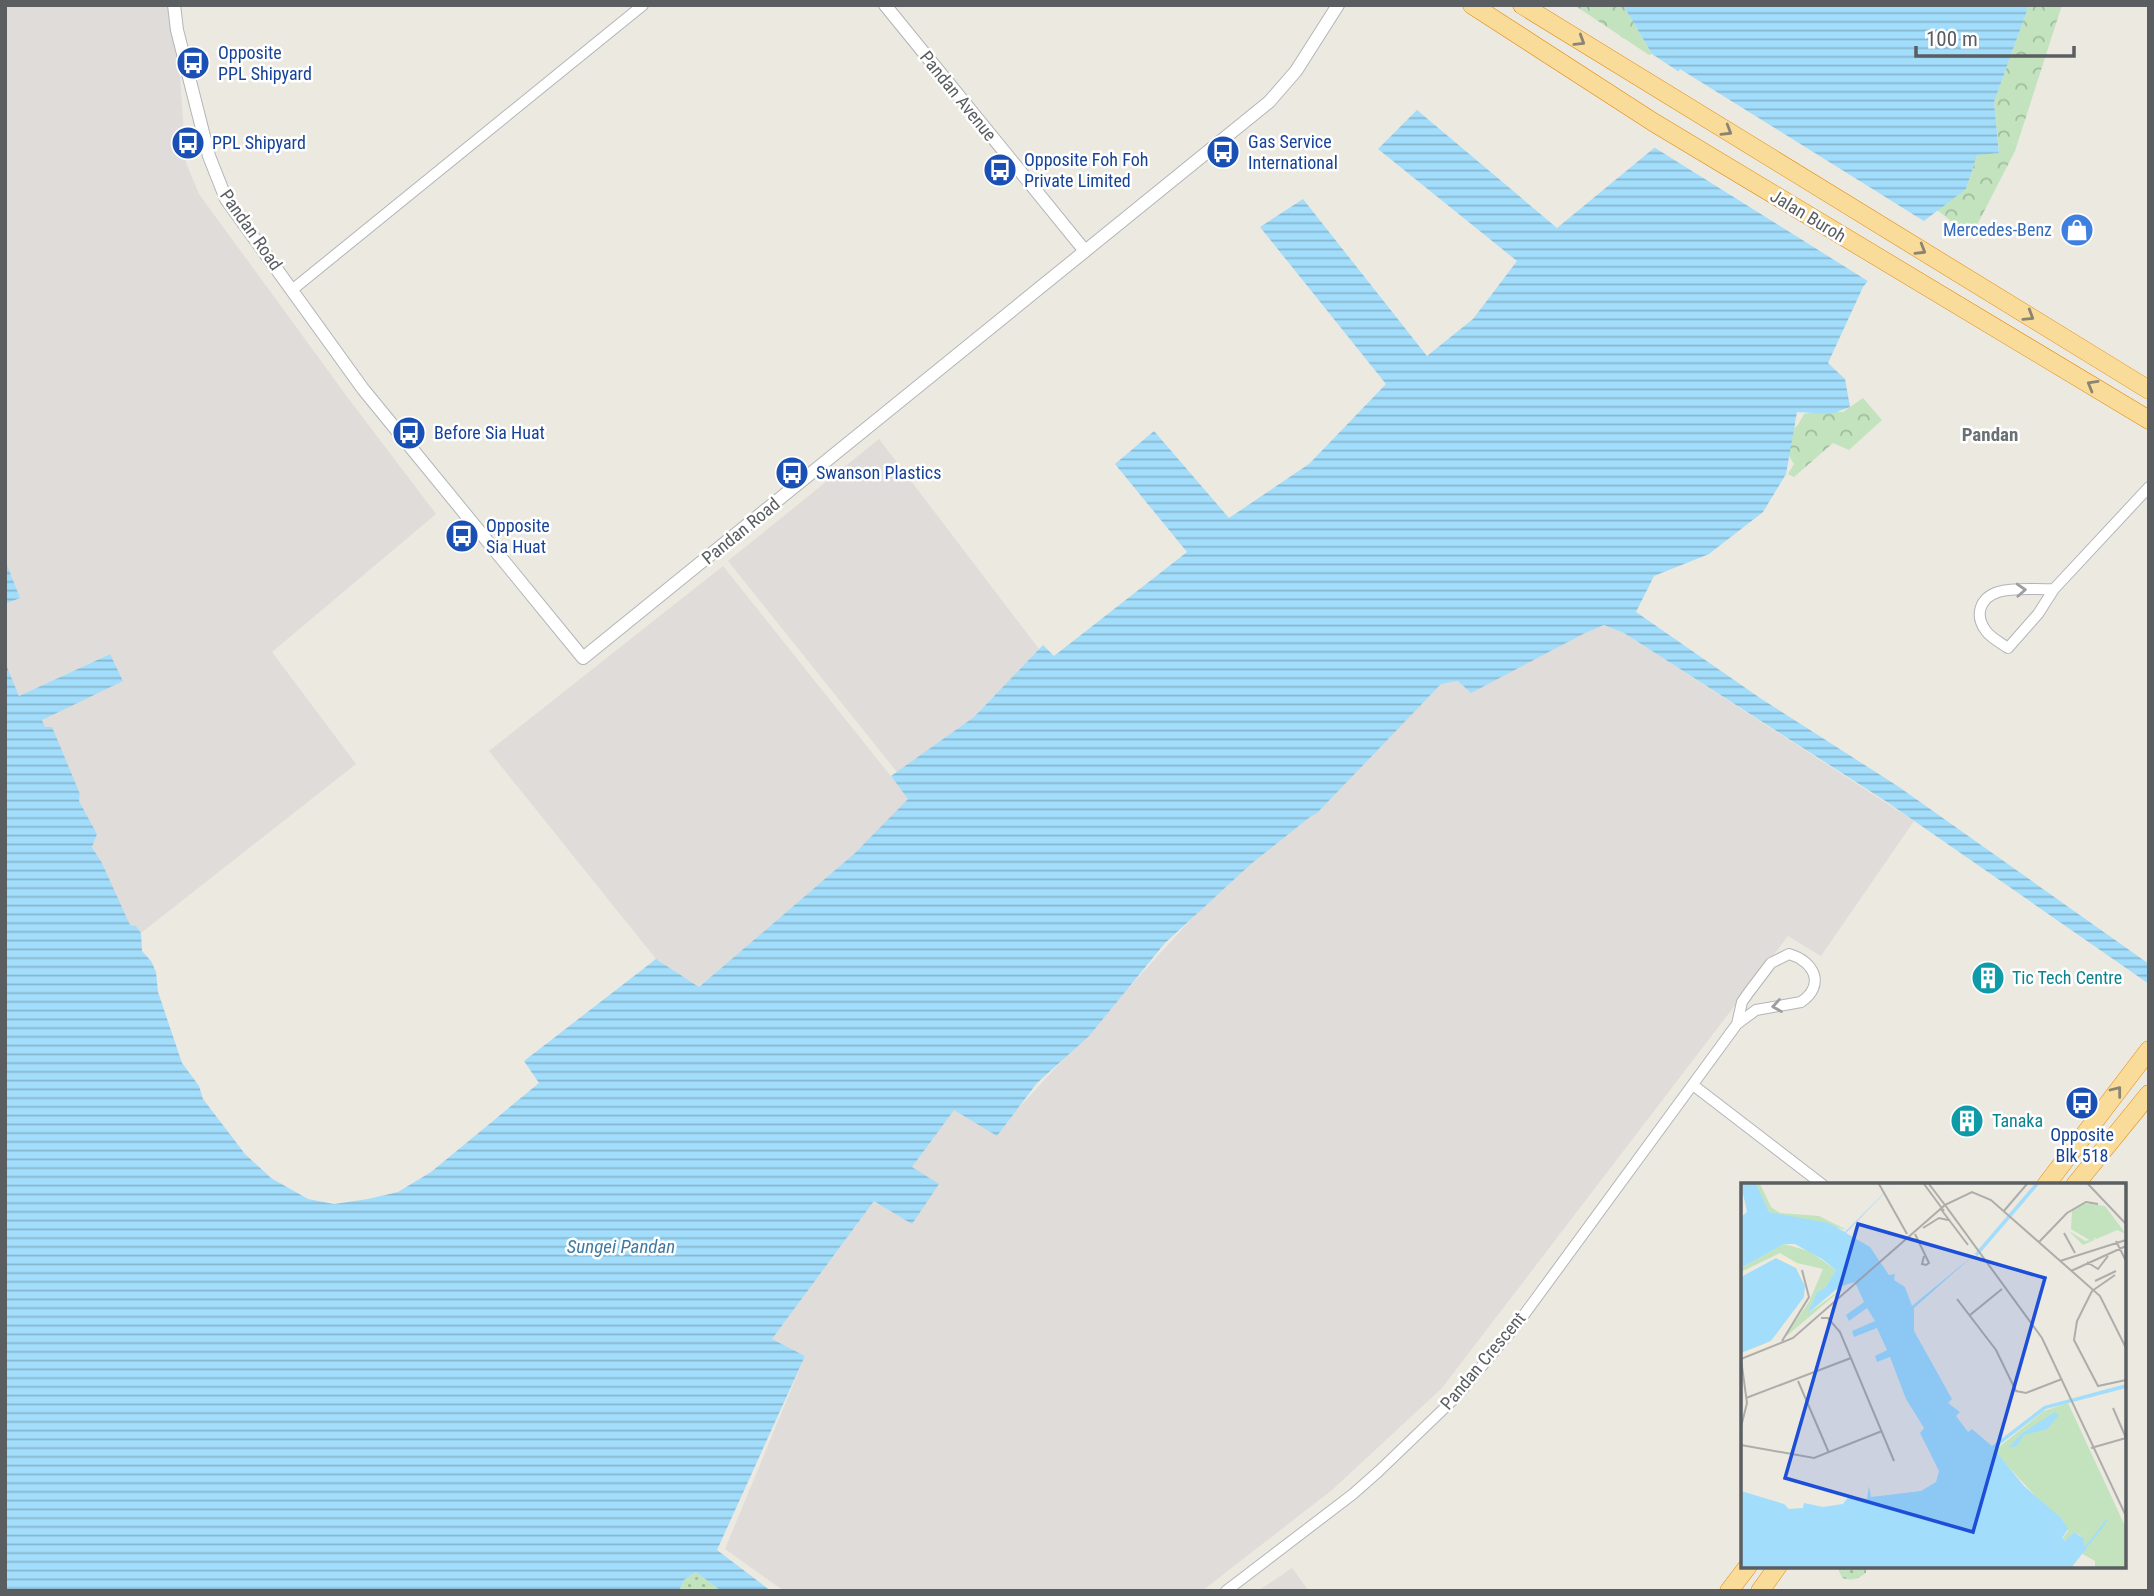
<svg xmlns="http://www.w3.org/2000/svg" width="2154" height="1596" font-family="'Roboto Condensed',sans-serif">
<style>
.industrial{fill:#dfdcd9}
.forest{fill:url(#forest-crowns)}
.park{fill:url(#park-dots)}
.water{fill:url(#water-rules)}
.pier{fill:#ece9e1}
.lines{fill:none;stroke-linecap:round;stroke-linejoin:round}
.minor-casing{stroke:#b2b5b8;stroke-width:12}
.tertiary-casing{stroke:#b2b5b8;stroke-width:14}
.trunk-casing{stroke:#e3890a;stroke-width:19}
.minor{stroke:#fff;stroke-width:10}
.tertiary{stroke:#fff;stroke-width:12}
.trunk{stroke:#fadc9a;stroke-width:18}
.oneway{stroke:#8a8472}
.oneway2{stroke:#9c9ea0}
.labels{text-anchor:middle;stroke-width:5;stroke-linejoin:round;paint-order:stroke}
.transit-label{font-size:18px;fill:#164399;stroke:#fff;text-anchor:start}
.street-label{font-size:18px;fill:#5a5e61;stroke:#fff}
.shop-label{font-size:18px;fill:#366cbe;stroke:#fff;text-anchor:end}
.culture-label{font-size:18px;fill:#0d838f;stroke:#fff;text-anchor:start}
.neighbourhood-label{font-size:19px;font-weight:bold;fill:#6b7073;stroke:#fff}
.water-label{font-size:19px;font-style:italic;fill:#3f7aa2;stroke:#fff}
.inset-river{fill:none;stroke:#a2ddfb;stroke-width:3.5}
.inset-road{fill:none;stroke:#aeadaa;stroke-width:2}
.view{fill:#1d4ed8;fill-opacity:0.15;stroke:#1d4ed8;stroke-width:3.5}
.inset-edge{fill:none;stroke:#5a5e61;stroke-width:3.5}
</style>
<defs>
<pattern id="forest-crowns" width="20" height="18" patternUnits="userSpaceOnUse" patternTransform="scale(1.75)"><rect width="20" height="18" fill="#c2e3be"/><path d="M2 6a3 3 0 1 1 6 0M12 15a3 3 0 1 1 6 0" fill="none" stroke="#a1bb9e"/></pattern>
<pattern id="park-dots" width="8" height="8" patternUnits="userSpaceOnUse" patternTransform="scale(1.75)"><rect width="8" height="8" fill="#c2e3be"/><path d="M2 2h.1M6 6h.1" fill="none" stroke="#a1bb9e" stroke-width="1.8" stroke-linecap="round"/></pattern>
<pattern id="water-rules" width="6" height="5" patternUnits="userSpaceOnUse" patternTransform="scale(1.75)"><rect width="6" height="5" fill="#a2ddfb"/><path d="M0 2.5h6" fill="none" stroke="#87b6cf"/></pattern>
</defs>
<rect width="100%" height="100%" fill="#ece9e1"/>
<!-- industrial -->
<g class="industrial">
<polygon points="5,5 175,5 186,163 199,194 345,394 436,514 272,652 356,764 141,933 136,926 130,926 102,863 92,846 97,834 79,801 80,794 41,719 123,680 109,654 19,696 5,662 5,604 19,598 5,560"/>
<polygon points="879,439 1039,649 974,717 897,772 728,561"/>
<polygon points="723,566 909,799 855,853 699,987 656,959 489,751"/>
<polygon points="1604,625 1624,633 1914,821 1821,956 1788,936 1442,1388 1332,1490 1202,1591 784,1591 725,1549 805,1356 772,1339 874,1201 912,1167 954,1109 997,1136 1016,1111 1229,878 1441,684 1458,681"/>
<polygon points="1292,1568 1309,1591 1258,1591"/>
</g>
<!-- forest -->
<g class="forest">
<polygon points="1574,5 1623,5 1652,54 1649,55"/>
<polygon points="2029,5 2062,5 2015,151 1976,227 1960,228 1937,210 1966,189 1977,155 1999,152 1994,102"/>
<polygon points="1863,398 1882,420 1849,450 1833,443 1794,477 1788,474 1794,464 1784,448 1785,435 1798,425 1804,414 1820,411 1843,412"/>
</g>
<!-- park -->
<g class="park">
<path d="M1837,1566H1866V1573C1858,1579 1852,1581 1842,1578Z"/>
<polygon points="696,1572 721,1591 679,1591 684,1580"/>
</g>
<!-- water -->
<g class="water">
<polygon points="1623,5 2029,5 1994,102 1999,153 1977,155 1966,189 1904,236 1863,287 1828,363 1845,379 1850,407 1831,414 1797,412 1786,474 1763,512 1709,554 1654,576 1636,612 1760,698 1899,787 2149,964 2149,984 1887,802 1624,633 1604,625 1585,633 1471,693 1458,681 1441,684 1317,813 1310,817 1252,863 1165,943 1089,1036 1037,1083 997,1136 954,1110 912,1167 939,1184 912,1224 874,1201 772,1339 805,1356 717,1550 771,1591 721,1591 696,1572 684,1580 679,1591 5,1591 5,662 19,696 110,654 123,681 42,720 45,727 52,727 80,794 79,801 97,834 92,847 102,863 130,925 136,926 141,933 142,951 151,961 156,972 158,992 182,1063 199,1086 203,1099 245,1154 271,1178 308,1199 334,1204 368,1199 398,1192 431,1172 539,1083 524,1061 656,959 699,987 855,853 908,799 891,776 974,717 1043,645 1054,656 1187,552 1115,464 1154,431 1229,518 1309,464 1386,384 1260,227 1303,199 1427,356 1473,319 1517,261 1378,149 1417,110 1557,228 1699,111 1693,81 1652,54"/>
<polygon points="5,560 20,598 5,604"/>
</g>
<!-- pier -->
<polygon class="pier" points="1680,69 1927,223 1906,239 1871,283 1652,146 1696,110 1690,83 1677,74"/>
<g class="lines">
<defs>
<g id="minor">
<polyline points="292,290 643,5"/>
<path d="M2054,589C2037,590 2015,587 1998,592C1980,598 1974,615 1986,631C1991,638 2001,643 2008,648L2038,614L2054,589L2149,487"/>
<polyline points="1693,1085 1823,1185"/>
<path d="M1226,1591L1353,1494L1379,1471L1456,1397L1518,1323L1737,1024L1756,1010L1801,1002C1826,985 1814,961 1789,954L1771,963L1749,992L1742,1002L1737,1024"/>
</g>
<g id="tertiary">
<polyline points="174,5 177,30 209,156 226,199 363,389 583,658 1269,102 1296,71 1338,5"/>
<polyline points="885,5 1085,251"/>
</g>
<g id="trunk">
<polyline points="1472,5 1653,122 2149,420"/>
<polyline points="1522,5 2149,390"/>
<polyline points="2046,1185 2149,1050"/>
<polyline points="2075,1185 2149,1094"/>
<polyline points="1729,1591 1748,1566"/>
<polyline points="1760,1591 1778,1566"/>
</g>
</defs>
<!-- minor casing -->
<use href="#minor" class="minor-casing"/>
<!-- tertiary casing -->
<use href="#tertiary" class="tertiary-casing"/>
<!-- trunk casing -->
<use href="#trunk" class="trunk-casing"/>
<!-- minor -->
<use href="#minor" class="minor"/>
<!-- tertiary -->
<use href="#tertiary" class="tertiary"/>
<!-- trunk -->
<use href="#trunk" class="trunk"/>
</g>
<!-- one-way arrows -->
<defs><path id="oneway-chevron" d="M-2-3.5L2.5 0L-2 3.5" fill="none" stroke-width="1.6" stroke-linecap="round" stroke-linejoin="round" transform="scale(1.75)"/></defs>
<g class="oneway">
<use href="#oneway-chevron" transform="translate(1580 41) rotate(32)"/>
<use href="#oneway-chevron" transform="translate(1727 131) rotate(31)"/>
<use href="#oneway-chevron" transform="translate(1921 250) rotate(31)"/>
<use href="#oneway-chevron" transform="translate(2029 316) rotate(32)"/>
<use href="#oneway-chevron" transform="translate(2092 385) rotate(-150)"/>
<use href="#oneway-chevron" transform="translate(2117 1091) rotate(-52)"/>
</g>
<g class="oneway2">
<use href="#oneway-chevron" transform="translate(2021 590) rotate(-3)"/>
<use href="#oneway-chevron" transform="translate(1777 1006) rotate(171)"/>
</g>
<!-- icons -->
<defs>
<symbol id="bus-disc" viewBox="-11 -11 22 22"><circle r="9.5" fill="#1a4fb4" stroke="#fff"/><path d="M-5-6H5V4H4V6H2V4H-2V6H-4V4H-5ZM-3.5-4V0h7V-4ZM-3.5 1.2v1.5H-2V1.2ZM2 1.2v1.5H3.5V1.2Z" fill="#fff"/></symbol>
<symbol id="shop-disc" viewBox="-11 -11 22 22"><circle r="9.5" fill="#3f7fe0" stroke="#fff"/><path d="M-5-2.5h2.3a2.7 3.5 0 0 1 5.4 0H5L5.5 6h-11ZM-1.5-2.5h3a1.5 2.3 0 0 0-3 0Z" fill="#fff"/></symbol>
<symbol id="building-disc" viewBox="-11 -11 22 22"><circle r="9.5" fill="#0f9aa8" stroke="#fff"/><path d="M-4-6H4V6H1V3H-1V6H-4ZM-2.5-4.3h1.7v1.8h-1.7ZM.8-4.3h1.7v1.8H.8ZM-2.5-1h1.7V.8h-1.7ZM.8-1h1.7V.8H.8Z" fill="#fff"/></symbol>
</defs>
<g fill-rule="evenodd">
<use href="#bus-disc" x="174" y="44" width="38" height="38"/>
<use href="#bus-disc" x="169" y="124" width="38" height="38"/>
<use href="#bus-disc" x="1204" y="133" width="38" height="38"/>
<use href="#bus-disc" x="981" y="151" width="38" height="38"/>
<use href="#shop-disc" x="2058" y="211" width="38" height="38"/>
<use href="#bus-disc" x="390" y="414" width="38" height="38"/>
<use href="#bus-disc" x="773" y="454" width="38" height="38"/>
<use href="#bus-disc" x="443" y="517" width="38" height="38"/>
<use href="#building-disc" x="1969" y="959" width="38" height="38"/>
<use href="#bus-disc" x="2063" y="1084" width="38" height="38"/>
<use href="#building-disc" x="1948" y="1102" width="38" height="38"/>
</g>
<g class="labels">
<!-- transit labels -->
<g class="transit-label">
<text x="218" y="59">Opposite<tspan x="218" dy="21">PPL Shipyard</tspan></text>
<text x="1248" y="148">Gas Service<tspan x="1248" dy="21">International</tspan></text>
<text x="212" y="149">PPL Shipyard</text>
<text x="1024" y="166">Opposite Foh Foh<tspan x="1024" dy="21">Private Limited</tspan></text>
<text x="434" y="439">Before Sia Huat</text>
<text x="816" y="479">Swanson Plastics</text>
<text x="486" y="532">Opposite<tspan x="486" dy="21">Sia Huat</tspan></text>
<text x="2082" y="1141" text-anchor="middle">Opposite<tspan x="2082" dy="21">Blk 518</tspan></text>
</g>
<!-- street labels -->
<g class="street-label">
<text transform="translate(958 96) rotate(51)" y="6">Pandan Avenue</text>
<text transform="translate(1808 216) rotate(31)" y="6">Jalan Buroh</text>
<text transform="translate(251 230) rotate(55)" y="6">Pandan Road</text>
<text transform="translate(741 531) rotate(-39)" y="6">Pandan Road</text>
<text transform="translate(1483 1361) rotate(-50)" y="6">Pandan Crescent</text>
</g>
<!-- shop labels -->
<g class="shop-label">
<text x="2052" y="236">Mercedes-Benz</text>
</g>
<!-- culture labels -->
<g class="culture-label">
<text x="2012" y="984">Tic Tech Centre</text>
<text x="1992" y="1127">Tanaka</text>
</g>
<!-- neighbourhood labels -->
<g class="neighbourhood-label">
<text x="1990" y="441">Pandan</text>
</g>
<!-- water labels -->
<g class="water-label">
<text x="621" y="1253">Sungei Pandan</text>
</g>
</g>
<!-- overview -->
<g transform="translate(1741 1183)">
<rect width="385" height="385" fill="#ece9e1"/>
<path d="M351,21L364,23L385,51L376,47L342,62L328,48L344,58L355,56L358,28Z" fill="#c2e3be"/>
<path d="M19,1L30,24L39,30L78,33L106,47L28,29L15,2ZM43,61L68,68L95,87L84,105L76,109L66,131L106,102L42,156L68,119L82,86L56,80L39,70L0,89V85Z" fill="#c2e3be"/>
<path d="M37,73L53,80L58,87L63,99L65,109L63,115L30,160L20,166L0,172L30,158L62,114L64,103L35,75L16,88L0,94Z" fill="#f8ebd0"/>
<path d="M327,220L385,345V384H354V378L340,370L344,365L340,353L333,349L325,358L321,356L327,348L320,335L311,331L253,268L303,228Z" fill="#c2e3be"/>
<path d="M343,21H351L358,28V52L350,58L330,46L331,28Z" fill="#c2e3be"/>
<path d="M0,1H15L28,29L87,40L104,49L152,1L105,50L129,64L148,92L154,91L153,97L164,104L171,123L234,71L173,125V148L211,216L207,220L219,229L215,233L227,249L231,246L251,263L303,223L385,201V205L305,226L253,266L283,303L320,335L327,346L321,355L324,358L333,349L342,355L344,364L364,338L368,336L331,384H0V308L43,321L48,326L62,325L63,320L82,324L102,321L108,313L126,316L128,303L130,314L180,308L195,299L198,288L179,250L183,245L165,216L149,174L136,179L134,173L146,167L136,145L113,154L111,148L134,138L126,125L108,138L105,132L123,119L114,99L98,104L66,131L76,109L84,105L95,87L81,76L54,61H43L0,85V34L6,29ZM35,75L55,85L64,103L63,114L30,158L0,170V94ZM314,229L318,232L306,246L283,252L276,263L267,265L280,251Z" fill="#a2ddfb"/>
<path class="inset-river" d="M235,72L296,1"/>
<path class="inset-road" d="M138,1L166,51M183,1L203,28M188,1L204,22L231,9L250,17L359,113L385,165M347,1L385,41M199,25L227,62M262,29L286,1M182,45L198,35L207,37M323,50L334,70M174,51L188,80L185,82L181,81L183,73M375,58L385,78M298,59L326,30L345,19L357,21M319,78L385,57M346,79L357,86L367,73M330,88L385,63M354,98L375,88M351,108L336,138L333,157L357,203L385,197M351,108L374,92M216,116L255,167L275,208L285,210L321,196M229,132L261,106M80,135H87L99,149L153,278M41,158L68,114L61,87M0,176L6,220L0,244M0,176L52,155L204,22L301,155L385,333M57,198L88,270M5,215L110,175M372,225L385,255M0,262L73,275L141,248M350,265L385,255"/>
<path class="view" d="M117,41L304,95L232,349L44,295Z"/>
<rect width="385" height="385" class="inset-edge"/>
</g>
<!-- border -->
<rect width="2154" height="1596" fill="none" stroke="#5a5e61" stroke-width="14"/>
<!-- scale -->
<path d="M1916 46v10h158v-10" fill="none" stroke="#5a5e61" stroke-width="3.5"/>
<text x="1926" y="46" font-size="21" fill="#5a5e61" stroke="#ffffff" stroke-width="5" paint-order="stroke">100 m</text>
</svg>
